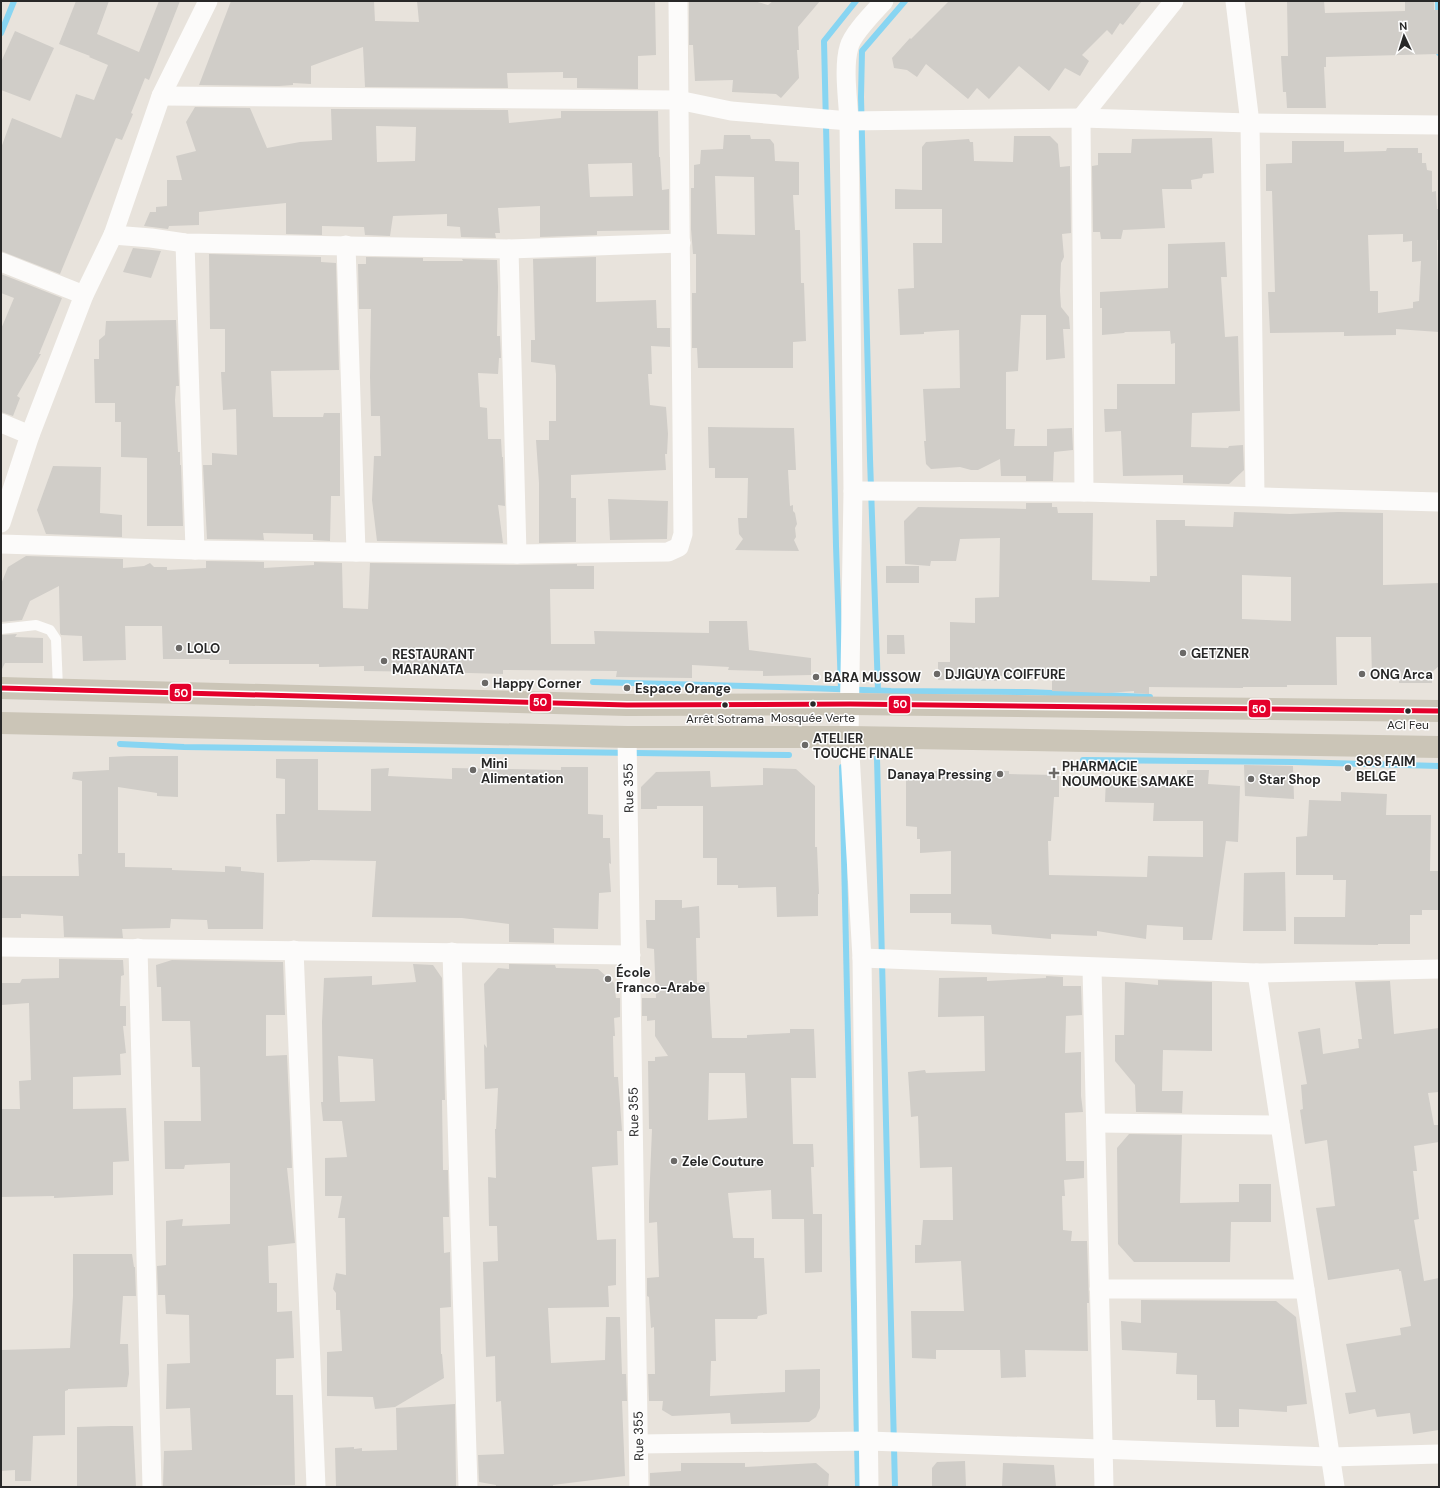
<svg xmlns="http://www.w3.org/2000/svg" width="1440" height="1488" font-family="'DM Sans',sans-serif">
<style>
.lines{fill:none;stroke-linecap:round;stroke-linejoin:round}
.stream{stroke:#88d5f2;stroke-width:6}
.building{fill:#d0cdc8;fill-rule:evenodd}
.lane{stroke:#fcfbfa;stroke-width:10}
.street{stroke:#fcfbfa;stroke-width:19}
.primary{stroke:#cbc5b7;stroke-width:22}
.bus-1-casing{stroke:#fff;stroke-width:8}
.bus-1{stroke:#e4002b;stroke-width:5}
.poi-dot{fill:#6b6967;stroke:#fff;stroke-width:1.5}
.bus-dot{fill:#282828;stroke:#fff;stroke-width:1.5}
.labels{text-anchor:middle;stroke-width:3;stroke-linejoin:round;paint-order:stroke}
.bus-label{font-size:12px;fill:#282828;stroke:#fff}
.poi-label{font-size:13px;font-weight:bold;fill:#282828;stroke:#fff;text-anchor:start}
.street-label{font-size:13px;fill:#282828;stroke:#fff}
.line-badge{stroke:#fff;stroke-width:1.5}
.badge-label{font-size:11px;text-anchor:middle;font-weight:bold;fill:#fff}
</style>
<rect width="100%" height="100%" fill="#e8e3dc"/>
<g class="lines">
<!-- stream -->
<g class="stream">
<polyline points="1438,1 1439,53"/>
<polyline points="1,33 14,1"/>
<polyline points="593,682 780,687 891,691 1027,692 1150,697"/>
<polyline points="841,689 836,546 824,41 856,1"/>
<polyline points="878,690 870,459 861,97 862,51 905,1"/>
<polyline points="120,744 184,747 789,755"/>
<polyline points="877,758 895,1487"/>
<polyline points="1083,760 1294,762 1439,766"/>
<polyline points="842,767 858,1487"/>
</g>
</g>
<!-- building -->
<g class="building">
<polygon points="76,1 109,1 97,34 139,52 159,1 180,1 149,80 145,78 131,113 133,114 122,140 116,138 60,274 1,251 1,148 12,118 61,138 76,94 94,100 108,65 89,57 90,56 59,44"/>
<polygon points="231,1 374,1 375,21 419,22 417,1 655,1 656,55 638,56 638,89 577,88 577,78 563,78 563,72 507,73 508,88 365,87 363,47 311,66 311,84 293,83 293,85 279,86 199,85"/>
<polygon points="689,1 754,1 768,5 773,1 820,1 798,27 799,50 797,50 799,78 781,98 776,94 732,92 733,80 695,81 693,45 689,45"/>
<polygon points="949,1 1142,1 1123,25 1120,23 1112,35 1107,30 1082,55 1089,61 1080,76 1065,68 1049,91 1019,66 989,99 977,88 968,99 926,64 917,77 907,70 894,68 892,58 910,38 911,39"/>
<polygon points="1287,1 1324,1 1325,13 1405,11 1405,1 1434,1 1434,10 1438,10 1438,54 1326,57 1326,67 1324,67 1326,108 1287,108 1286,92 1283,92 1281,56 1288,56"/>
<polygon points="15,31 54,48 30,101 1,90 1,62"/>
<path d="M195,107L250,108L267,148L300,142L332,140L331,109L508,110L509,123L561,118V111H658L659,157H660L662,190L669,189V230L597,231V235L540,237V206L498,208L500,233H495L496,238L461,237L460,227L447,226V214L393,216L390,236L365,235L364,227L322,226V235L286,234V203L199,212V225L169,226L168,229L144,226L150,212H156V207L167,206V180H182L176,156L196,151L186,122ZM376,126L416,127L415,161L377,162ZM632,163L633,196L590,197L588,164Z"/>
<path d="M724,135H750L751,139H770L774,144L775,161L799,162V195H793L795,230H800L801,283H804L806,341L793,342V368H698L697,348H692V293H696V254H693L691,229V188H694V165L700,164L701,150L723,149ZM715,176L754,177L755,235L717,234Z"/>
<polygon points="1014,136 1050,136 1058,144 1060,167 1070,166 1071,233 1062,234 1064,257 1061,263 1060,291 1061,307 1069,317 1070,329 1063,329 1065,358 1046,360 1046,315 1021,315 1018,371 1006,372 1006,429 1015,429 1014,446 1047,446 1047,429 1072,428 1073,450 1054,452 1053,481 1026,481 1026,476 1001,476 1000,459 978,470 971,470 960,467 931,469 926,464 924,441 926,441 923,389 960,388 959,330 924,332 924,334 900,335 898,289 914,288 913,243 942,243 942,209 895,209 895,189 922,190 922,147 926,142 969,139 970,142 973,142 974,161 1013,162"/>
<polygon points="1212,138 1214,173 1203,174 1202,178 1191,180 1192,189 1162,189 1165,228 1123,230 1121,239 1101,239 1100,232 1093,232 1092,166 1098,165 1098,153 1131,153 1132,139"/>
<path d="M1292,141H1344V152L1386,151L1387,148H1418V153H1422V163H1426L1427,170L1432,171V192L1436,191L1437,209H1439V240H1437L1439,332L1396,329V335L1344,336V332L1270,333L1268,292H1275L1272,191H1266V164L1292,163ZM1403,234V242L1412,241V262L1421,261L1419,301L1413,302V308L1378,313V291H1370L1368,235Z"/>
<polygon points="1225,242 1227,277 1221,277 1225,337 1238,336 1240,411 1192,413 1191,447 1228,448 1229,446 1243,445 1244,470 1229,484 1183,483 1183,475 1123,476 1121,431 1105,432 1104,409 1117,409 1117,384 1175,384 1175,343 1171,344 1170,331 1125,332 1124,333 1102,335 1102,308 1100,308 1100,292 1168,288 1168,244"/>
<polygon points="133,248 161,251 151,278 123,272"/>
<polygon points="209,254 321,257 321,262 336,263 339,370 271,371 273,417 323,417 324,413 340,413 340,496 331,496 330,541 313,540 313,534 263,533 264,540 207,539 203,465 212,465 212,453 237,455 236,409 223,410 221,372 225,372 225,329 210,329"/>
<polygon points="366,257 423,258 423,261 463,261 462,259 497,260 498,287 497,336 500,336 501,358 499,358 498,374 478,373 480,407 487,408 488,439 501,439 502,457 503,457 505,506 498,505 503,543 377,541 372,500 374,456 381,456 380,416 371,416 370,377 371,309 359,309 358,264 366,264"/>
<polygon points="596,257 596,302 656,300 657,328 670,328 670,347 651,346 652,374 648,374 650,405 666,407 668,434 667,454 665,454 666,470 571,475 571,498 576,498 576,542 539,543 539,483 536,440 549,440 549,421 556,421 556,374 555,365 531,362 531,340 535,340 533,259"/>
<polygon points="1,274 62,298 39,354 41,354 17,396 20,398 13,416 1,412 1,329 14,298 1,293"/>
<polygon points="176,320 179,386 176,386 175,400 178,452 180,452 180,465 181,465 183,526 147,526 147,458 121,457 121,422 115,422 115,403 95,403 94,359 99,359 99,340 105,335 106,321"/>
<polygon points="708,427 794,428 796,470 788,470 790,506 793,505 793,511 795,513 797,524 795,528 796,537 794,540 799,551 735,550 743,539 739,534 738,518 747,518 748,478 715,478 715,468 709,468"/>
<polygon points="53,466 101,467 100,513 122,515 122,537 46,534 37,510"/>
<polygon points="608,499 668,501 667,539 610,540"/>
<path d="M1026,503H1052V507H1057L1058,513H1093L1092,580L1150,582V576H1157L1156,520H1185V526L1233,527L1234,512L1290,514L1338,512L1383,513V585L1439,583V666L1432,672V683H1399V676L1372,677L1371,637H1336L1337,685H1287V687H1243V688L1149,687V694L1134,693V691L1107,693L1052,691V676H997V681L938,680V662H950V622L975,623V598L999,597L1000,538L960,539L956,561H931L930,566L905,564L904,521L918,507L1026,509ZM1242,575L1291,577V621L1242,619Z"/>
<polygon points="26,556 123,559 123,568 144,566 150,563 154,567 167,567 167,570 206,568 206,561 264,562 264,568 314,565 314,562 342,563 343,608 368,609 370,563 517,565 577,564 577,566 594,566 594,589 550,589 551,644 595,644 594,631 709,633 709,621 747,621 749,650 811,658 811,675 763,676 763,671 728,670 729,667 692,665 692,678 616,677 617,671 503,670 503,674 435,672 364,671 364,666 319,667 319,664 229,664 229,660 210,660 210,659 163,659 162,626 125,626 126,660 83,661 82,636 61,635 60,633 59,586 30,601 22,620 1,622 1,584 8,567"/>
<rect x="886" y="566" width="33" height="17"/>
<polygon points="17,634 15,637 43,638 43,663 5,663 1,671 1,635"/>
<polygon points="887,635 904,635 905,654 887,654"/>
<polygon points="130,756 178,756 178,797 157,796 157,793 118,787 118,853 125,853 125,867 172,868 172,870 225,872 225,866 241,867 241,871 264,873 263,929 208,929 207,920 171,919 170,928 122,929 123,938 64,937 63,916 21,914 21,918 1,918 1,876 79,876 78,854 82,854 82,781 72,779 73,772 109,770 109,757"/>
<polygon points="276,759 318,759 318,810 371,811 371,769 389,768 388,776 452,779 452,768 561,770 561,767 588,767 588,814 603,815 603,838 610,838 611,864 609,863 611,892 599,893 598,929 552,928 554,929 554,943 509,942 509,924 462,918 372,917 376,861 310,860 310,861 277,862 276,814 285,814 285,779 276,778"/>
<polygon points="1244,765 1293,766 1294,799 1245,796"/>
<polygon points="763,768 796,769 815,786 815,847 817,847 819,894 818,894 818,916 777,917 776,887 738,888 738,885 717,885 717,858 703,858 703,806 657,806 657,809 641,809 641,787 656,772 710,771 711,787 763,785"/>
<polygon points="1187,770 1209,770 1208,784 1240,786 1238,842 1226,841 1212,940 1183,940 1183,927 1147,925 1146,939 1097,931 1097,936 1051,934 1051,939 992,934 991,925 951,924 951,913 910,913 910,894 951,894 951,851 920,853 920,839 917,839 917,827 906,826 906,771 1009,771 1009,774 1059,775 1059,797 1054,797 1051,841 1048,841 1049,875 1147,877 1148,856 1203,857 1203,821 1153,821 1154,803 1105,802 1106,778 1175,779 1175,776 1187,774"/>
<polygon points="1341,792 1387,794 1386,815 1431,815 1430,871 1439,871 1439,910 1422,910 1422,915 1410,915 1410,944 1378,944 1378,945 1294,944 1294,917 1345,917 1346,880 1333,880 1333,875 1296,875 1296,837 1307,836 1309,800 1341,801"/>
<polygon points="1285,872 1286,931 1243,931 1244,873"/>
<path d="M655,900H682V908L699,906L700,938H696L697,983L709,982L712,1038H747V1035L790,1033V1029H814L816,1078H791L793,1144H813L814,1167H811L813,1214H822V1272L805,1273L804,1219H772L771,1190L728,1193L733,1238H754V1258H764L767,1314L758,1316L757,1319H715L716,1361H711L710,1396L785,1392V1370L820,1369V1408L816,1417L809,1422L731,1424L730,1413L672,1416L662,1410L663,1401H649L648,1374H655L654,1327L651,1328L649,1297L647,1296V1278L659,1277L657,1222L649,1223V1203L652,1129H649L648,1061H655V1057L668,1056L655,1036V1020L647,1021V1016H642V998H656L654,949L647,948L646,920H655ZM709,1073H745L747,1118L708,1120Z"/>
<polygon points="59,959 123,960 124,975 121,976 120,1006 126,1006 126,1026 123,1026 126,1053 120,1054 121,1075 73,1077 73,1109 126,1108 129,1161 113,1162 113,1195 54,1198 54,1196 1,1197 1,1109 20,1109 19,1081 31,1080 29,1003 1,1005 1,983 20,983 22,979 59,978"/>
<polygon points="172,960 283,962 285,1015 266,1015 266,1056 287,1055 292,1168 287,1168 295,1243 268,1246 269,1283 277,1283 277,1312 292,1311 294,1358 276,1359 276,1395 293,1395 295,1485 163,1487 164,1451 192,1450 190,1408 166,1409 167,1364 190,1363 189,1315 166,1314 165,1295 158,1295 157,1266 166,1265 166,1221 183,1219 182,1226 230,1224 230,1163 185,1165 184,1169 165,1169 164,1121 201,1121 200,1067 192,1067 190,1021 162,1021 161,987 157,987 156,965"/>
<path d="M413,964L433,965L442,978L445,1100H442L443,1170H448L449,1217H443L444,1253L450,1252L451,1307L440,1308L441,1354H442L444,1378L395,1407L375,1409L373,1397L327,1396V1352L342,1351L340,1310H336V1293L333,1289L336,1273L346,1275L345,1218H338L342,1196H325V1158L347,1157L342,1121H323L321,1102H323L322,1022L324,978L372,976V985L416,982ZM338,1056L373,1059L375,1101L340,1102Z"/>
<polygon points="509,964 555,965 556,968 598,969 614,983 616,998 620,998 620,1017 614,1018 615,1036 613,1036 614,1077 618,1077 622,1131 617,1131 618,1165 592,1167 597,1240 616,1239 616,1285 608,1286 609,1307 548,1308 551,1363 605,1360 606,1317 620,1317 622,1374 626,1374 627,1401 622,1401 625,1476 553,1485 553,1487 496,1487 496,1485 479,1482 478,1455 504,1454 501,1401 496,1402 495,1356 486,1357 483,1262 498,1261 497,1226 489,1226 488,1177 496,1178 495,1129 496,1129 498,1088 485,1089 484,1044 487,1048 484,984 498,968 509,969"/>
<polygon points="1046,976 1063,977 1063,986 1081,986 1082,1015 1066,1016 1065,1053 1081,1052 1081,1096 1083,1112 1065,1113 1066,1161 1084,1161 1084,1178 1064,1180 1065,1196 1062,1196 1063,1230 1072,1231 1071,1241 1087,1241 1089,1303 1087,1303 1088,1351 1025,1350 1026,1377 1001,1378 1000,1350 936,1350 936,1359 912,1358 911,1311 964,1311 961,1261 915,1263 915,1245 921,1245 923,1220 953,1220 952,1167 920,1168 918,1116 911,1117 908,1072 925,1070 926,1073 985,1071 984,1016 938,1017 939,978 987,977 987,981 1046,978"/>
<polygon points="1158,980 1212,982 1212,1051 1163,1050 1162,1091 1183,1091 1182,1113 1136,1112 1135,1085 1115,1061 1115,1035 1124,1035 1125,982 1158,985"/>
<polygon points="1390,981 1394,1034 1439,1028 1439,1092 1428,1093 1434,1125 1439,1125 1439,1142 1414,1146 1417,1171 1413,1171 1419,1219 1414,1220 1424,1281 1439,1278 1439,1430 1413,1434 1410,1413 1377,1417 1375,1409 1349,1414 1345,1393 1356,1392 1346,1344 1401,1335 1400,1328 1411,1326 1401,1271 1399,1271 1399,1269 1328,1280 1316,1208 1335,1206 1327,1140 1305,1144 1300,1110 1303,1109 1301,1085 1307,1084 1298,1032 1320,1028 1323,1054 1359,1048 1358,1039 1362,1039 1355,982"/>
<polygon points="1129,1134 1182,1135 1180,1203 1239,1202 1239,1184 1271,1184 1271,1222 1231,1222 1230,1262 1134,1262 1118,1244 1117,1148"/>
<polygon points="73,1254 132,1254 134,1267 135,1267 136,1296 123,1296 120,1344 128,1344 129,1374 127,1387 68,1389 68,1390 65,1391 65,1435 33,1436 31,1481 15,1481 15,1470 1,1471 1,1350 70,1348 73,1296"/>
<polygon points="1141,1300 1276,1301 1296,1317 1307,1404 1287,1406 1287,1412 1239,1409 1239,1427 1216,1427 1215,1400 1197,1400 1197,1375 1176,1374 1177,1353 1122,1350 1121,1321 1141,1323"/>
<polygon points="455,1404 456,1487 336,1487 335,1448 354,1447 354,1449 362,1448 362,1451 397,1450 396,1408"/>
<polygon points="111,1426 133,1426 136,1487 77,1487 77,1427"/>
<polygon points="965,1461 966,1487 932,1487 932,1468 937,1462"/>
<polygon points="681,1463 745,1463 745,1467 816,1463 829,1474 828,1487 650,1487 650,1473 681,1471"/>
<polygon points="1003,1463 1054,1465 1056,1487 1002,1487"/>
</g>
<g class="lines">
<!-- lane -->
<polyline class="lane" points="1,629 36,625 50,630 56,639 58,689"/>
<!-- street -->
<g class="street">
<polyline points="1235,1 1250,123 1255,496"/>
<polyline points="161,96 678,100 731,111 849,121 1081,118 1250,123 1439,125"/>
<polyline points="113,235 151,238 185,243 509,249 681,243"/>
<polyline points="185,243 195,550"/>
<polyline points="346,245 356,552"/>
<polyline points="509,249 517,554"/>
<polyline points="1,262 84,295"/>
<polyline points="1,423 30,435"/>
<polyline points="853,491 1084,492 1439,502"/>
<polyline points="1084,492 1081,118 1174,1"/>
<polyline points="1,523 30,435 84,295 113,235 161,96 208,1"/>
<polyline points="1,544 195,550 517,554 668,552 679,547 683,534 678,1"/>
<polyline points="627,737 639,1487"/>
<polyline points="1,947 631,955"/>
<polyline points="138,948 152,1487"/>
<polyline points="294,950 316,1487"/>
<polyline points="452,952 468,1487"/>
<polyline points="862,958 1257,973 1439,969"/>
<polyline points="1092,968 1104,1487"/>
<polyline points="1257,973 1335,1487"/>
<polyline points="1096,1123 1280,1125"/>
<polyline points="1099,1289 1305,1289"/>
<polyline points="639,1444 868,1441 1330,1457 1439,1454"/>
<path d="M869,1487L862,958L849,737L853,491L849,121C848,100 843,67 849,47C852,34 874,12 884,1"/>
</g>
<!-- primary -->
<g class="primary">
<polyline points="1,688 627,705 850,704 1439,711"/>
<polyline points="1,723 627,737 849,737 1439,747"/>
</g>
<defs>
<polyline id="bus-1" points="1,688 627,705 850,704 1439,711"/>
</defs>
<!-- bus-1 casing -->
<use href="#bus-1" class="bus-1-casing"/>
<!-- bus-1 -->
<use href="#bus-1" class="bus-1"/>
</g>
<!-- markers -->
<g class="poi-dot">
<circle cx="179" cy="648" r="4"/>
<circle cx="1183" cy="653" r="4"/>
<circle cx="384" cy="661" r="4"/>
<circle cx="937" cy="674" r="4"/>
<circle cx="1362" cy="674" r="4"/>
<circle cx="816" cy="677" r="4"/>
<circle cx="485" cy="683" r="4"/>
<circle cx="627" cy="688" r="4"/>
<circle cx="805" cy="745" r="4"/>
<circle cx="1348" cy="768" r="4"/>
<circle cx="473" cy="770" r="4"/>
<path d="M1052 767h4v4h4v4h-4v4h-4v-4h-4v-4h4z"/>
<circle cx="1000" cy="774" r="4"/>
<circle cx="1251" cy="779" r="4"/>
<circle cx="608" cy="979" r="4"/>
<circle cx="674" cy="1161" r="4"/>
</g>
<g class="bus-dot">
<circle cx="813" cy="704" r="3.5"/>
<circle cx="725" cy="705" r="3.5"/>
<circle cx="1408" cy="711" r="3.5"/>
</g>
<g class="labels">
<!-- bus labels -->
<g class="bus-label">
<text x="813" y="722">Mosquée Verte</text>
<text x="725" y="723">Arrêt Sotrama</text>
<text x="1408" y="729">ACI Feu</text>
</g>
<!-- poi labels -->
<g class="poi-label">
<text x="187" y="653">LOLO</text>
<text x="1191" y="658">GETZNER</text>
<text x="392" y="659">RESTAURANT<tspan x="392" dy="15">MARANATA</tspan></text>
<text x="945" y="679">DJIGUYA COIFFURE</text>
<text x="1370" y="679">ONG Arca</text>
<text x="824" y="682">BARA MUSSOW</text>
<text x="493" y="688">Happy Corner</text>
<text x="635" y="693">Espace Orange</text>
<text x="813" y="743">ATELIER<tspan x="813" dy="15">TOUCHE FINALE</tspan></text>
<text x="1356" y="766">SOS FAIM<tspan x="1356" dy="15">BELGE</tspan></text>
<text x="481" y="768">Mini<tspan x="481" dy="15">Alimentation</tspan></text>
<text x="1062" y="771">PHARMACIE<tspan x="1062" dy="15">NOUMOUKE SAMAKE</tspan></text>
<text x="992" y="779" text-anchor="end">Danaya Pressing</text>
<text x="1259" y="784">Star Shop</text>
<text x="616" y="977">École<tspan x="616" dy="15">Franco-Arabe</tspan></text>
<text x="682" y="1166">Zele Couture</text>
</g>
<!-- street labels -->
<g class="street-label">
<text transform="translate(628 788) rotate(-91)" y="5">Rue 355</text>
<text transform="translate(633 1112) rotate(-91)" y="5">Rue 355</text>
<text transform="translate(638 1436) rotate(-91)" y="5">Rue 355</text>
</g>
</g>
<g class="line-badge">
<rect x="169" y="683" width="23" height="19" rx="4" fill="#e4002b"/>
<rect x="529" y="693" width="23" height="19" rx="4" fill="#e4002b"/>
<rect x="888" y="695" width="23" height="19" rx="4" fill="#e4002b"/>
<rect x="1248" y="699" width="23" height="19" rx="4" fill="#e4002b"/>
</g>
<g class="badge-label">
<text x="181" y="697">50</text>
<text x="540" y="706">50</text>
<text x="900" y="708">50</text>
<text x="1259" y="713">50</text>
</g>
<!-- border -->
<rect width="1440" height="1488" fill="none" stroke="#282828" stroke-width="4"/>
<!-- north arrow -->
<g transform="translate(1404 36) rotate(356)" stroke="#ffffff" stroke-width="3" paint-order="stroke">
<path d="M0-3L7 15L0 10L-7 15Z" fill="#282828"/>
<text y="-6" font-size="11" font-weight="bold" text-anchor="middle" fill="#282828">N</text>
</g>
</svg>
